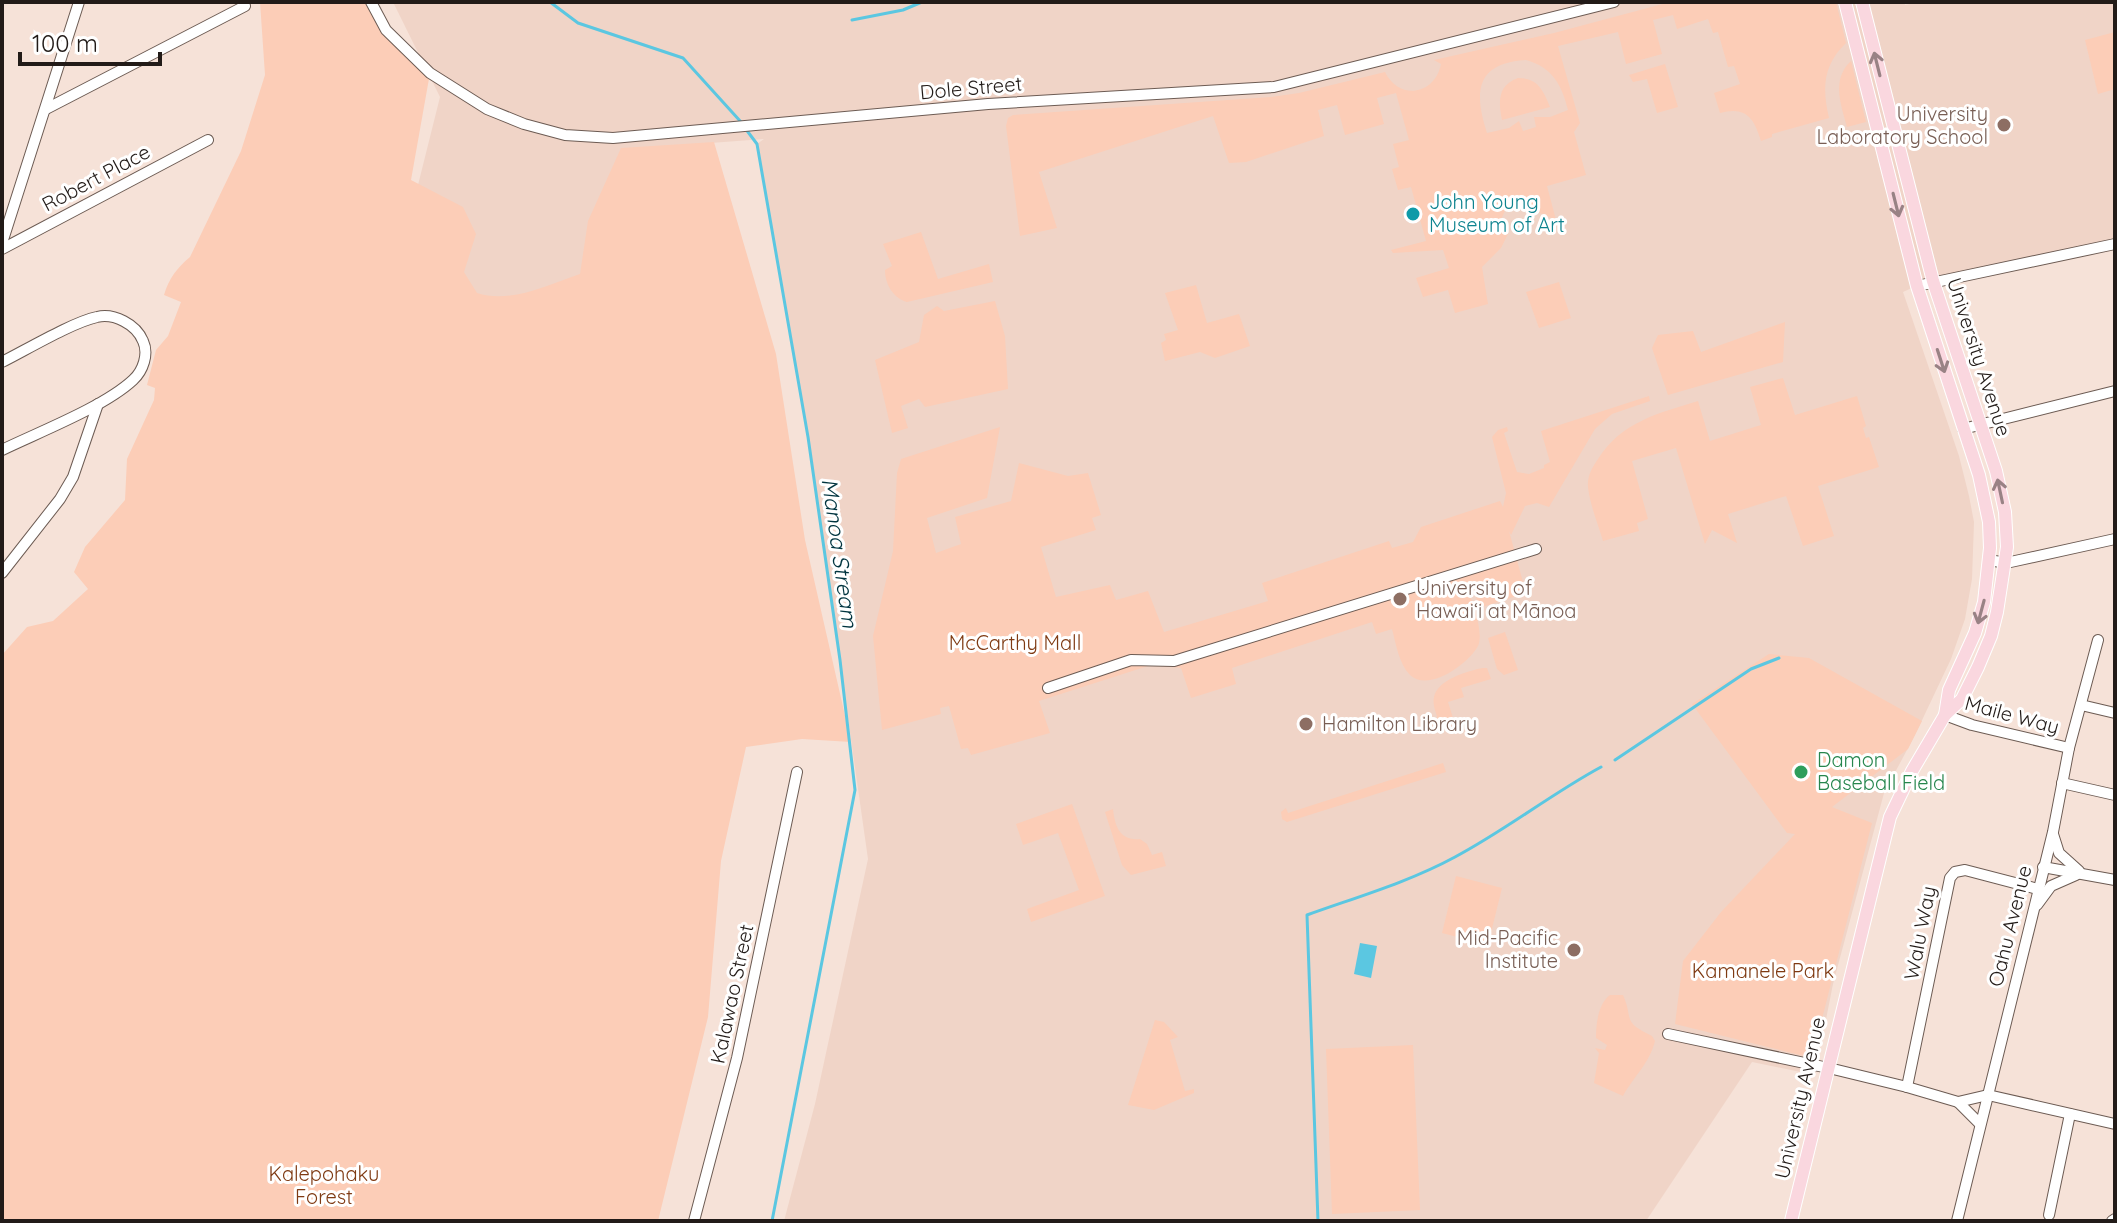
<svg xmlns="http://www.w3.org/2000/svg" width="2117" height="1223" font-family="Quicksand,sans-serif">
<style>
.built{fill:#f0d4c7}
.green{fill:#fccdb7;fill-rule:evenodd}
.water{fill:#5bc7e1}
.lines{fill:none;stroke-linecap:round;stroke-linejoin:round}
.stream{stroke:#5bc7e1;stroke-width:3}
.minor-casing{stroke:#6c5b53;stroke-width:12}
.major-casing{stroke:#fff;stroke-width:14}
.minor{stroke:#fff;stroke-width:10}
.major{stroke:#fad7df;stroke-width:12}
.oneway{stroke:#998285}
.education-dot{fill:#8d6e63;stroke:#fff;stroke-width:3}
.culture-dot{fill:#0f9aa8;stroke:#fff;stroke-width:3}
.leisure-dot{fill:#2e9e5b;stroke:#fff;stroke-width:3}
.labels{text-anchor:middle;stroke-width:6;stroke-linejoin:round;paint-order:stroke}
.street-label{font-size:20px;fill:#221b18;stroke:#fff}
.education-label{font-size:20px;fill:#785e54;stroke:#fff;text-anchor:end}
.culture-label{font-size:20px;fill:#0d838f;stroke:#fff;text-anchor:start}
.park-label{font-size:20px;fill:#7f3a12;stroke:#fff}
.leisure-label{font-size:20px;fill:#27864d;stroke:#fff;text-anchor:start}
.water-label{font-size:22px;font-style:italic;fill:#00343f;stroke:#fff}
</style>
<rect width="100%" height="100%" fill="#f6e2d8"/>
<!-- built -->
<polygon class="built" points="393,2 1904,2 1905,5 1920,2 2115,2 2115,244 1916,286 1903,292 1959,456 1969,496 1974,522 1972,579 1965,619 1951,659 1915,735 1884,793 1833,984 1815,1075 1752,1062 1646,1221 784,1221 815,1104 868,859 808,437 757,144 764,139 697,144 554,330 397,269 440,97"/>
<!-- green -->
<g class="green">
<path d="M260,2H371L386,30L430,73L411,180L463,207L476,234L464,272L477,293C510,304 548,285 580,274L588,221L621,148L714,142L776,354L805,540L851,742L802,739L746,747L721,861L708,1017L658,1221H2V655L27,627L53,621L88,589L74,572L85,547L125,500L127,459L154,400L155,388L147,385L156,350L168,336L181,302L164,295C169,278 177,268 190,257L241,151L265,75Z"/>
<path d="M1670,2H1836L1846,43C1823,65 1822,88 1829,118L1772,134V137L1761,141C1754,117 1745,106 1720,113L1714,93L1740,84L1734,66L1728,67L1718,32L1713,33L1708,19L1677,29L1673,15L1653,20L1662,54L1626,64L1618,32L1558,46L1580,123L1574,132L1586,175L1547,186L1556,220L1510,200L1497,228L1508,234L1501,248L1482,267L1488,304L1455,313L1448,290L1423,297L1416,278L1449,268L1443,250L1393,253L1391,250L1426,241L1411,187L1398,190L1392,169L1399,167L1393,144L1409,140L1396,93L1377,98L1384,124L1345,135L1337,105L1318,110L1324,136L1246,162L1229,163L1213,116L1039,172L1057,228L1020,236L1006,126L1008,118L1013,115L1271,97L1299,93L1385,72C1399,101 1435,95 1441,64L1434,60L1554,33ZM1526,60C1552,67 1562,85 1568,110L1550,117H1534L1536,127L1523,131L1519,121L1509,128L1487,133C1474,93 1475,63 1526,60Z"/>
<polygon points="2115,32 2115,89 2098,94 2085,40"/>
<path d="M1851,61L1866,122L1847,127C1841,104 1831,80 1851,61Z"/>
<polygon points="1665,64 1678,107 1657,113 1647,79 1633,82 1629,75"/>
<path d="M1518,78C1538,78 1543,90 1550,107L1502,120C1498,101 1498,85 1518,78Z"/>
<path d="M921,232L938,279L989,264L993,282L907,302C893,298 885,284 885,270L892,266L883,244Z"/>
<polygon points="1559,282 1571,318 1539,328 1526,292"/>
<polygon points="1196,285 1207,323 1239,314 1250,346 1215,358 1200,352 1165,361 1161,343 1166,340 1164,334 1178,330 1165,293"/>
<polygon points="995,301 1005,336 1008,389 925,407 919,399 901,406 908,428 892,433 875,360 919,342 924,315 937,306 944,311"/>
<polygon points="1785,322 1783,362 1668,395 1652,348 1658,335 1693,331 1701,352"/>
<path d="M1783,378L1795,415L1857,396L1866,426L1863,428L1866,438L1869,437L1879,467L1818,486L1834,536L1803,546L1786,496L1728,514L1737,543L1712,530L1705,544L1676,448L1632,461L1648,519L1637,523L1639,531L1603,541C1598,524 1590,505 1588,487C1587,476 1592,468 1598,459C1621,422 1659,413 1698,401L1710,441L1761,425L1750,387Z"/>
<path d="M1649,396L1650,401L1612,414L1595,429L1549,507L1537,503L1525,506L1511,535L1509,531L1526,593L1479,608L1474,589L1468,591C1473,603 1484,633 1478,646C1469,663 1429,693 1410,675C1399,664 1396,644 1392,629L1376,634L1372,622L1232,668L1236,684L1191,698L1181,668L1151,665L1039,701L1050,733L971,755L968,748L961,749L949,706L940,708L941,714L882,730L873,636L893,551L897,473L901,459L1000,427L987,498L927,518L936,553L961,544L955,517L1011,501L1019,463L1068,476L1088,473L1101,515L1092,518L1096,530L1041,547L1056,597L1110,585L1116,600L1148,591L1164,632L1268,601L1262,583L1389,541L1392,548L1413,542L1421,527L1500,501L1503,507L1506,493L1492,437L1498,430L1507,427L1508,431L1504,433L1517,472L1529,474L1544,468V465L1550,462L1541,431Z"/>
<polygon points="1505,632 1518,670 1504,675 1497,669 1488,638"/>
<polygon points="1769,654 1809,658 1922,721 1908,749 1832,807 1872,823 1812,1058 1675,1024 1683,961 1721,912 1795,834 1787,833 1692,704"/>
<path d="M1483,668H1487L1491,679L1461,688L1464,697L1448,702L1453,718L1439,723C1437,715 1432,705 1434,697C1438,679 1468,671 1483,668Z"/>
<polygon points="1443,763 1446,772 1287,822 1282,819 1281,812 1286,808 1288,813"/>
<polygon points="1072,804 1105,896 1031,922 1027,909 1079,890 1058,833 1023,845 1016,824"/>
<path d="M1113,809C1115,827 1120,841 1140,839L1147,844L1152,855L1162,852L1166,866L1131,875L1122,865L1105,812Z"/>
<polygon points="1456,876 1502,888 1488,945 1442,933"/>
<path d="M1610,995H1623C1634,1020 1621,1021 1652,1036L1655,1041C1649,1064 1634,1076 1623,1096L1594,1083L1599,1053L1595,1048L1605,1050L1607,1045L1596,1038C1596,1024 1598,1004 1610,995Z"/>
<polygon points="1155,1020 1164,1022 1178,1037 1170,1040 1185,1091 1194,1089 1194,1093 1154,1110 1128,1105"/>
<polygon points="1413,1045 1420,1210 1332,1214 1326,1049"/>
</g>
<!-- water -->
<polygon class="water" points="1360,943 1377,946 1371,978 1354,974"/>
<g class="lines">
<!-- stream -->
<g class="stream">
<polyline points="550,2 578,23 683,58 741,122"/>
<polyline points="852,20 903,10 922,2"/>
<polyline points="745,128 757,144 808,437 840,660 855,790 772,1221"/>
<polyline points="1615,760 1751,669 1779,658"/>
<path d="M1318,1221L1307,915C1357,897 1409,882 1455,857C1506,830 1551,794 1601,767"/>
</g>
<defs>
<g id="minor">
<polyline points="371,2 386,30 430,73 487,109 524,124 565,135 613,138 988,104 1274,87 1614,2"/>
<polyline points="46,109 245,6"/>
<polyline points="2,243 79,2"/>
<polyline points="2,249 208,140"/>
<polyline points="1917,286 2115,244"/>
<path d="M2,362C26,350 73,322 97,317C114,313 136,324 143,341C149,354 143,371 133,380C104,407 39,432 2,450"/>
<polyline points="1963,429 2115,391"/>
<polyline points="1989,560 2006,563 2115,539"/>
<polyline points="2,573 60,499 73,477 98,404"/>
<polyline points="1048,688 1131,660 1174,661 1536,549"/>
<polyline points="2081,705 2115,713"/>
<polyline points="1945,715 1972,725 2069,748"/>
<polyline points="2062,783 2115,795"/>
<polyline points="2053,834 2059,853 2079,871"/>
<polyline points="2043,867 2115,880"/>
<polyline points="2037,905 2051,886 2076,875"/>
<polyline points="1668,1034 1833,1069 1907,1087 1958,1102 1988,1095 2115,1124"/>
<polyline points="1907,1087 1950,878 1955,872 1965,870 2038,889"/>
<polyline points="1958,1102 1979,1123"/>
<polyline points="2049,1215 2070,1114"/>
<polyline points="694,1221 737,1058 797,772"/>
<polyline points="1957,1221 2053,832 2069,748 2098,640"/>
<polyline points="2112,1221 2115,1219"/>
</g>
<g id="major">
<polyline points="1845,2 1917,286 1979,475 1989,522 1990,548 1984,602 1975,633 1949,690 1945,715"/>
<polyline points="1791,1221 1890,817 1912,771 1945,715 1962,699 1978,667 1991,636 1997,612 2007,547 2005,512 1996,471 1933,281 1862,2"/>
</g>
</defs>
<!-- minor casing -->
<use href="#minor" class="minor-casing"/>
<!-- major casing -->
<use href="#major" class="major-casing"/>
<!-- minor -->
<use href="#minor" class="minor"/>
<!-- major -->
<use href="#major" class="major"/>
</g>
<!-- one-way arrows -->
<defs><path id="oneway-shaft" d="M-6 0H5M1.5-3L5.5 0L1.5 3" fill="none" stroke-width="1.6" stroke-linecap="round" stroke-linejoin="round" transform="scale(2)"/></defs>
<g class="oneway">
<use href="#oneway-shaft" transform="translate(1877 64) rotate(-104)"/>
<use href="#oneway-shaft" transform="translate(1896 205) rotate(76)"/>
<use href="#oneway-shaft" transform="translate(1941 361) rotate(72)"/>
<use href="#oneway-shaft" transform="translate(2000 491) rotate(-102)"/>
<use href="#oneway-shaft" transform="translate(1981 612) rotate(105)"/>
</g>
<!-- markers -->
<g class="education-dot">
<circle cx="2004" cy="125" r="8"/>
<circle cx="1400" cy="599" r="8"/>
<circle cx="1306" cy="724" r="8"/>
<circle cx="1574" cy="950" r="8"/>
</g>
<circle class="culture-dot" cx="1413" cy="214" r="8"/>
<circle class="leisure-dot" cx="1801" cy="772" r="8"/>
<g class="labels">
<!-- street labels -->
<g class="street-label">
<text transform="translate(971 88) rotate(-5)" y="7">Dole Street</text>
<text transform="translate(96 178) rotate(-28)" y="7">Robert Place</text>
<text transform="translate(1979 357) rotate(72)" y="7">University Avenue</text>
<text transform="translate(2012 715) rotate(15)" y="7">Maile Way</text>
<text transform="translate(2010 926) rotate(-76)" y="7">Oahu Avenue</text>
<text transform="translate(1920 933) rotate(-79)" y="7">Walu Way</text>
<text transform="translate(732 994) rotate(-78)" y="7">Kalawao Street</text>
<text transform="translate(1800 1098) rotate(-77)" y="7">University Avenue</text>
</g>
<!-- education labels -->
<g class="education-label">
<text x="1988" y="121">University<tspan x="1988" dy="23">Laboratory School</tspan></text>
<text x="1416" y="595" text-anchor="start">University of<tspan x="1416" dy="23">Hawaiʻi at Mānoa</tspan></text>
<text x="1322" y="731" text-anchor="start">Hamilton Library</text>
<text x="1558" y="945">Mid-Pacific<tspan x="1558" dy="23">Institute</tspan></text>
</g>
<!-- culture labels -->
<g class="culture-label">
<text x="1429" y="209">John Young<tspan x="1429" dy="23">Museum of Art</tspan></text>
</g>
<!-- park labels -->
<g class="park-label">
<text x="1015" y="650">McCarthy Mall</text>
<text x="1763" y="978">Kamanele Park</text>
<text x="324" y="1181">Kalepohaku<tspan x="324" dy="23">Forest</tspan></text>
</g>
<!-- leisure labels -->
<g class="leisure-label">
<text x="1817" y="767">Damon<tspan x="1817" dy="23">Baseball Field</tspan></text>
</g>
<!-- water labels -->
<g class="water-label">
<text transform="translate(840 553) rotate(82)" y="8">Manoa Stream</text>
</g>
</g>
<!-- border -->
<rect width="2117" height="1223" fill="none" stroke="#221b18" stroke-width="8"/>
<!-- scale -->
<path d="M20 52v12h140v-12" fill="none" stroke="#221b18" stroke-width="4"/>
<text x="32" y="52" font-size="24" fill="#221b18" stroke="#ffffff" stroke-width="6" paint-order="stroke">100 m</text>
</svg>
